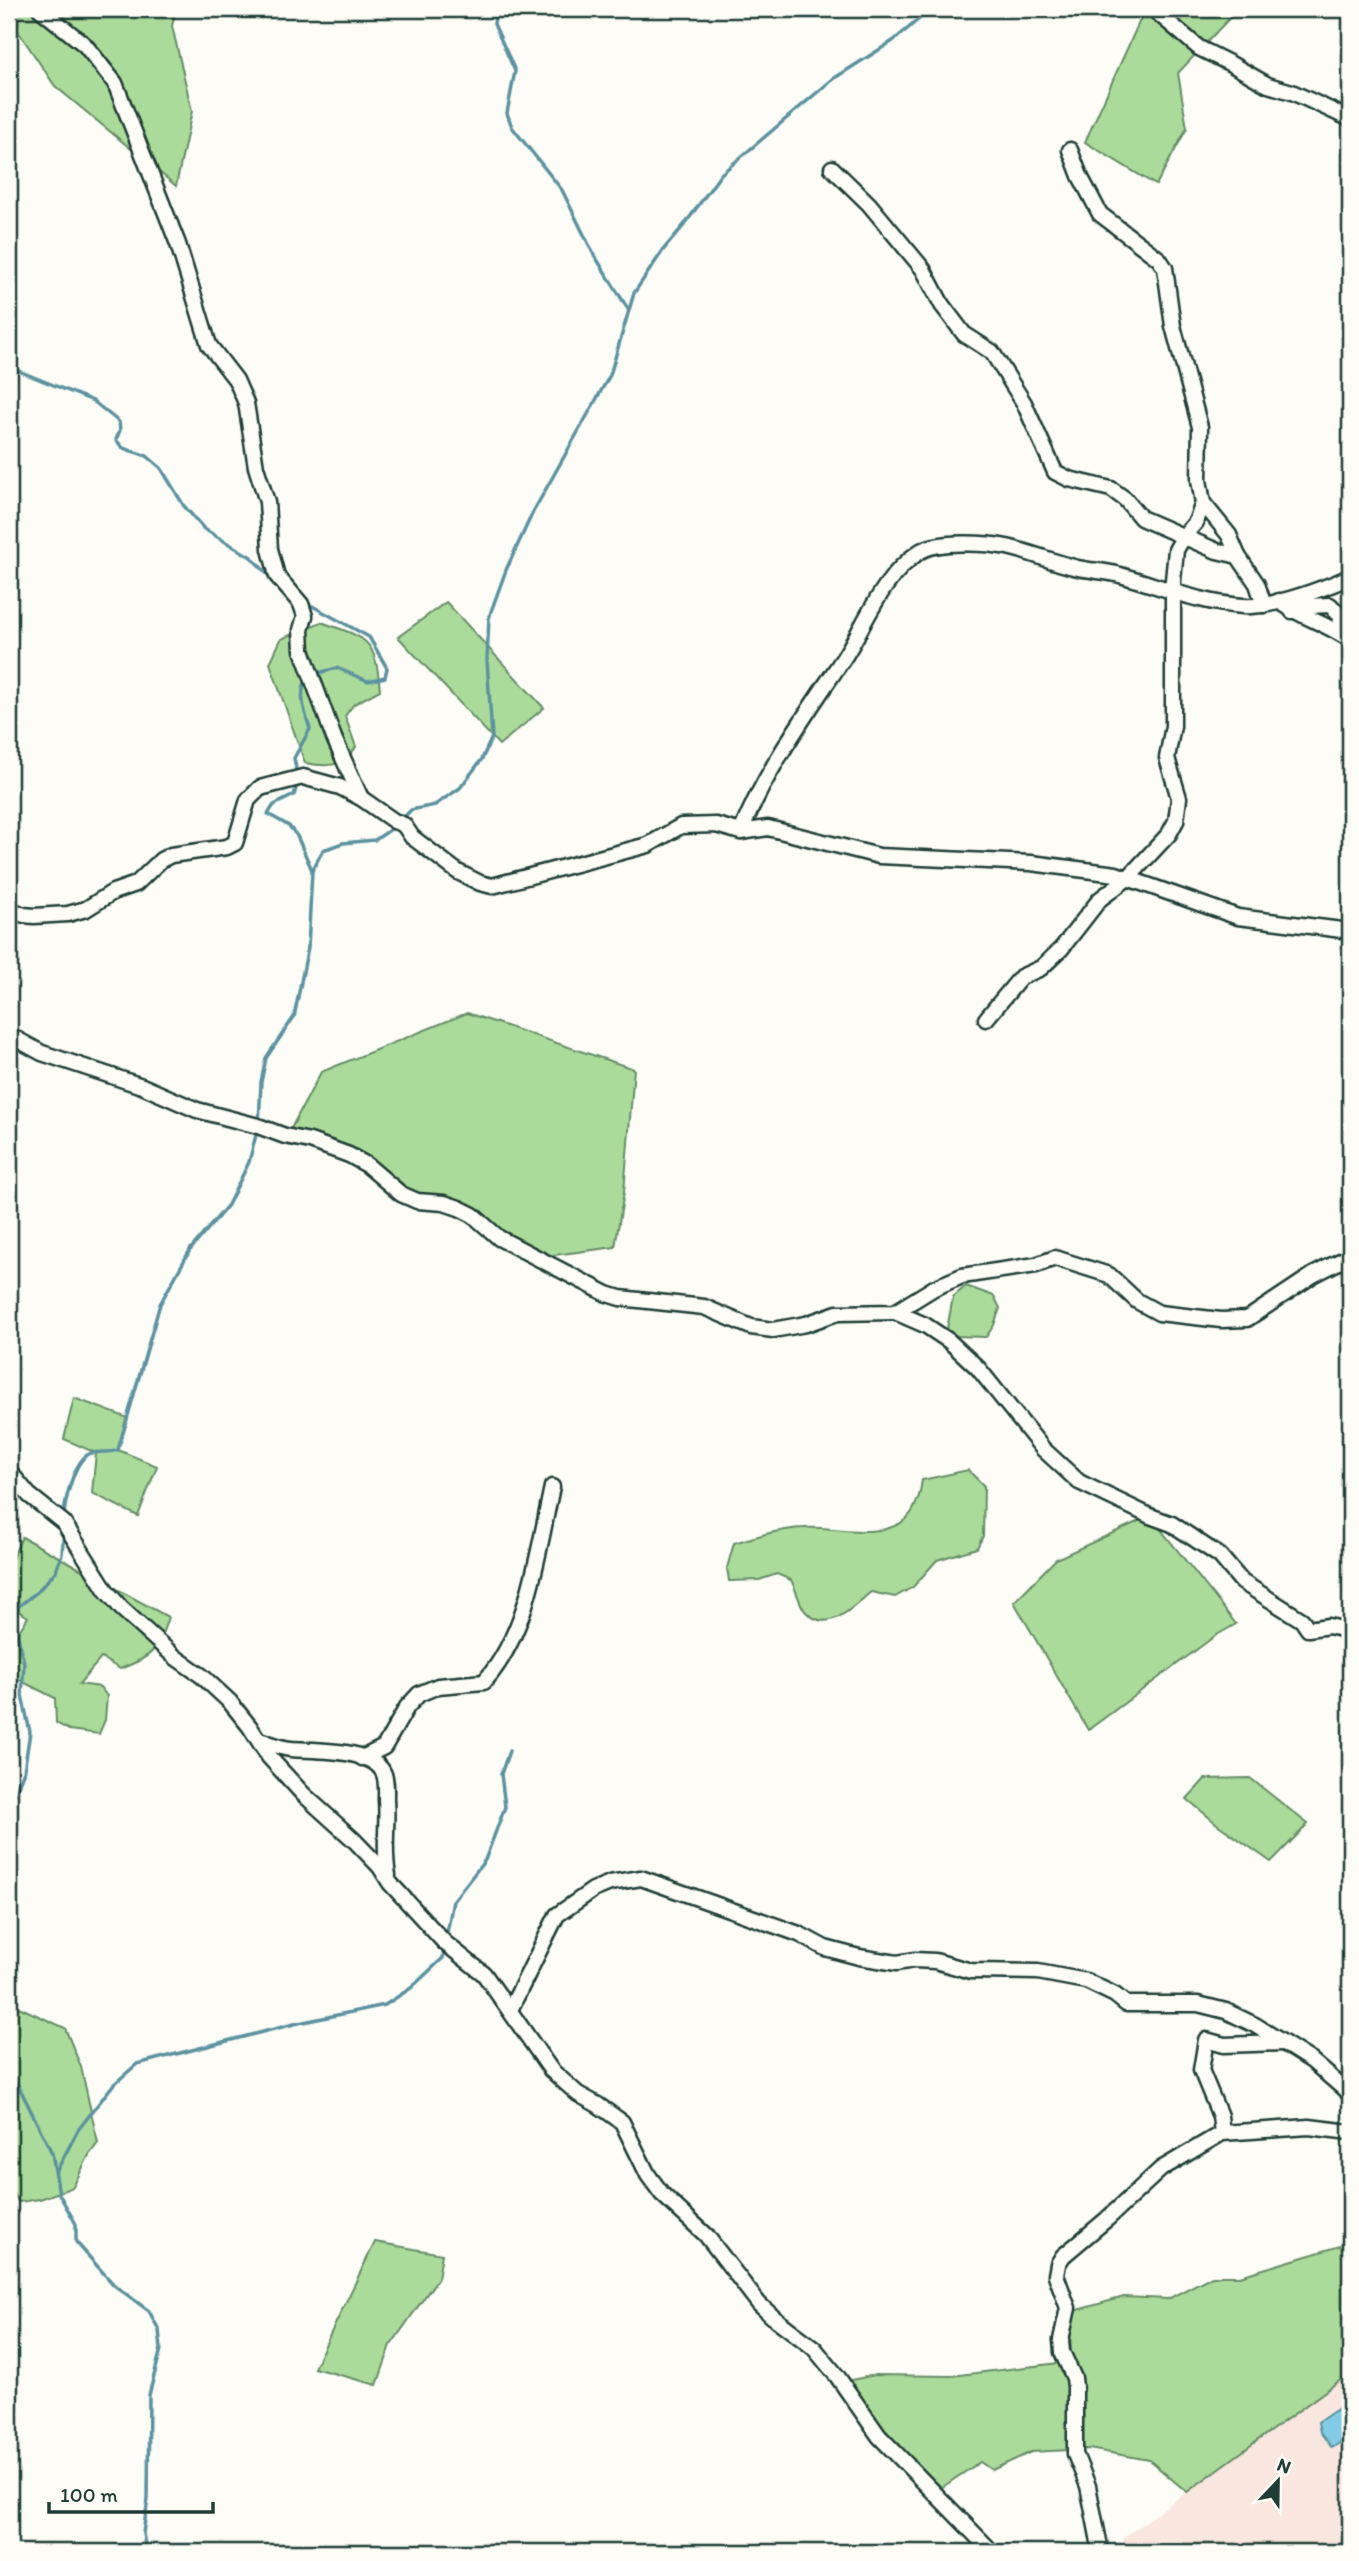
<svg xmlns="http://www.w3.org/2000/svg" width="1359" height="2561" font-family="Itim,sans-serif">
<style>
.built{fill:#f8e6df}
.green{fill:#abdb9a;stroke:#658c67;stroke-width:2}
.water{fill:#83cbe4;stroke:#5b929e;stroke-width:2}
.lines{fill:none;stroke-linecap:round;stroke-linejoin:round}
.stream{stroke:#5b929e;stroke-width:3.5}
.minor-casing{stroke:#1f3d34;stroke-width:19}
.minor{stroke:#fdfcf7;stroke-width:14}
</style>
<rect width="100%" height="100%" fill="#fdfcf7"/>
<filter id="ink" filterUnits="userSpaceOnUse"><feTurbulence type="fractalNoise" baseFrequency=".0143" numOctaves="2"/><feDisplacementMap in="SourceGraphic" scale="14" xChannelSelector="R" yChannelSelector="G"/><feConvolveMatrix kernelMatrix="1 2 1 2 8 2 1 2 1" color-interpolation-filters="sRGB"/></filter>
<g filter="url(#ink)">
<!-- built -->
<polygon class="built" points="1350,2373 1350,2552 1132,2552 1122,2539"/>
<!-- green -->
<g class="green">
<polygon points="19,9 176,9 172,26 192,111 176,186 55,86 18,31"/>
<polygon points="1145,9 1238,9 1178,73 1187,128 1156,185 1085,142"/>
<polygon points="446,602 544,708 499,745 398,637"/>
<path d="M321,622C368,639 375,637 380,690L354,704L345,716L356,747C343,768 327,767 305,763L270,663L281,639Z"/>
<polygon points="467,1013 634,1069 624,1192 615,1247 539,1257 467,1209 407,1198 368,1163 286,1138 321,1072"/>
<polygon points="966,1286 994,1296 1000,1308 994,1325 986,1337 954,1336 947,1329 953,1297"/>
<polygon points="74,1398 128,1418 118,1450 157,1466 138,1516 92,1493 96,1453 64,1439"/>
<path d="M968,1470L984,1486L983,1536L977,1548L937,1560L913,1587L895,1597L871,1592C852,1607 828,1636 805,1611C799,1603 796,1589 791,1580L777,1574L759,1580L729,1581L727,1568L734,1543C757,1536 780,1529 804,1528C838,1525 902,1548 917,1501C920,1495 921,1487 922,1480Z"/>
<polygon points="1150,1516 1236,1624 1215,1636 1088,1730 1014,1602 1056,1559"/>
<path d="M22,1537L168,1617C157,1651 155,1655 120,1669L101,1658L79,1684L100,1687L107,1696L105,1720L99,1734L69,1730L56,1723L55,1698L9,1675V1647L28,1617L9,1605V1565Z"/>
<polygon points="1250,1778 1308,1824 1271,1862 1217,1824 1187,1799 1205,1779"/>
<polygon points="9,2005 21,2008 65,2028 81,2067 98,2143 89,2155 73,2187 40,2199 19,2202 9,2188"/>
<polygon points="375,2242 442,2254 438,2278 391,2345 377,2385 314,2368"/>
<polygon points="1350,2243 1350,2373 1187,2492 1149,2460 1089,2449 1031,2452 992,2470 980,2462 935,2492 837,2383 875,2375 951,2376 1059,2363 1071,2358 1070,2312 1124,2297 1168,2299 1212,2276 1240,2276"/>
</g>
<!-- water -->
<polygon class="water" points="1342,2406 1350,2416 1350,2436 1332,2448 1320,2432 1318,2422"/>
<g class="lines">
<!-- stream -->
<g class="stream">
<polyline points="496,9 494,24 515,71 507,113 512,127 562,190 593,253 628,309"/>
<polyline points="9,367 93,401 119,422 120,430 116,440 123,448 147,456 161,468 184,506 204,529 251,557 273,580"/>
<polyline points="305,602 369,637 387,668 385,677 368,681 337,668 315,674"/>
<path d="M297,775L294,758L310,729C305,713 297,692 308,678"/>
<polyline points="298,782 294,795 274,805 268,814 289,826 297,836 312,870"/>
<polyline points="402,819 411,810 435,805 460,788 482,759 492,737 487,660 489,617 506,570 533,512 610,375 634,293 664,249 685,224 721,174 833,79 893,41 931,9"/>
<polyline points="259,1124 261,1082 266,1058 294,1017 308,947 312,871 323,850 343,843 375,840 394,827"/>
<path d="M64,1516C65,1500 74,1461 89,1454C99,1450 108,1454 118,1450L160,1304L190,1250L228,1205L249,1162L257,1131"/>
<polyline points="9,1809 24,1771 30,1732 22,1695 24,1663 14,1619 19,1606 37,1592 56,1571 62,1554 64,1531"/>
<polyline points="446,1938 453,1901 485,1860 505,1807 501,1774 509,1751"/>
<polyline points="9,2080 18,2085 52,2153 59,2194 76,2224 76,2242 114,2285 149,2311 159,2330 161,2349 149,2395 148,2499 143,2533 146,2552"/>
<polyline points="56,2172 78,2130 113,2085 137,2064 294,2024 385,2005 411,1988 443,1958 444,1949"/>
</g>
<defs>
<g id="minor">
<polyline points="40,9 85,45 115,83 178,244 209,345 236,380 246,403 256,467 267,502 270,549 277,576 301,604 305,616 301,630 302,650 334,738 361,798"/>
<polyline points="1153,9 1199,48 1231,64 1268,85 1292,92 1350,119"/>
<polyline points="1070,150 1080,176 1100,214 1159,259 1165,268 1173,326 1200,427 1199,480 1203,503 1229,535 1238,556 1257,584 1264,605"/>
<polyline points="832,168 869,204 923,269 942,305 964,334 992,352 1024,403 1055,472 1069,479 1111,489 1125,499 1141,518 1217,551 1238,556"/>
<path d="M1279,601C1301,617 1328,624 1350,640"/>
<polyline points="1292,611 1309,606 1330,605 1341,616 1340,632"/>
<path d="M741,832C765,771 807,713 843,659C867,622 881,578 919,552C936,540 987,543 1007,547C1031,552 1054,563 1078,568C1092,571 1107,571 1120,575C1160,586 1202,604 1243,606C1274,608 1322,589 1350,577"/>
<polyline points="9,909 24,915 34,916 68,914 86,909 113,892 136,884 161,860 171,855 227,847 235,843 248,800 260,788 303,777 340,787 361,798 394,821 404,825 412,837 458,872 480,883 492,886 648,845 681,826 716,825 741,832 768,828 879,856 1031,863 1116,874 1238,917 1350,931"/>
<polyline points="986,1019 1021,977 1041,968 1061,949 1100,899 1128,878 1169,834 1176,821 1179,798 1167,758 1173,726 1173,580 1176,550 1184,536 1196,522 1203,503"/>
<polyline points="9,1035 42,1053 142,1086 197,1110 258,1126 285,1136 310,1141 349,1155 367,1165 401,1194 417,1201 444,1203 459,1208 473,1215 499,1238 607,1294 620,1298 704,1307 751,1327 773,1330 806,1324 837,1313 895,1312 934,1288 962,1276 1036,1265 1055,1258 1109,1275 1137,1301 1159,1313 1221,1320 1247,1319 1313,1275 1350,1256"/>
<polyline points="895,1312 925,1325 949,1341 978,1368 1043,1449 1079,1482 1150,1516 1172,1524 1220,1556 1242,1582 1302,1620 1308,1629 1329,1626 1350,1631"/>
<polyline points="9,1471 29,1495 64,1523 106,1590 121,1608 175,1657 202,1676 230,1702 250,1727 269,1757 303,1794 354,1840 380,1867 390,1883 445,1943 484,1974 551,2070 578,2094 598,2105 622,2122 648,2175 662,2194 706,2235 759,2304 773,2317 814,2348 837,2376 879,2436 992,2552"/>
<path d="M259,1740C269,1743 280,1748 291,1749C313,1751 371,1748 383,1772C387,1779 386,1791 386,1799C388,1825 383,1849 388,1875"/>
<path d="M362,1758L384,1747L407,1707L419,1694L438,1686L484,1682C529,1632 538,1551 552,1487"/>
<polyline points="510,2010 557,1915 593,1890 610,1883 641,1878 799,1934 825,1948 859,1957 897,1963 914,1960 935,1961 971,1971 1038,1972 1086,1981 1115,1995 1126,2004 1198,2004 1226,2011 1255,2025 1312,2061 1350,2094"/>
<polyline points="1222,2133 1220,2116 1201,2070 1206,2040 1224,2045 1283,2043"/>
<polyline points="1101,2552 1088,2486 1075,2454 1075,2387 1074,2378 1062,2352 1061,2340 1068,2308 1056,2275 1058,2264 1063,2256 1107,2219 1161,2169 1222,2133 1309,2127 1350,2132"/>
</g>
</defs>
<!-- minor casing -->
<use href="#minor" class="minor-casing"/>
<!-- minor -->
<use href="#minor" class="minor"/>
</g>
</g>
<!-- margin -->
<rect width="1359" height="2561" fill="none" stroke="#fdfcf7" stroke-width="35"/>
<rect x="18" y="18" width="1324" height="2526" fill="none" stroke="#1f3d34" stroke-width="2.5" filter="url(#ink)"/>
<!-- north arrow -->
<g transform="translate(1278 2481) rotate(22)" stroke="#fdfcf7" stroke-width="5" paint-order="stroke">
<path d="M0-5L12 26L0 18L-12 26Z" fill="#1f3d34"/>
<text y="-10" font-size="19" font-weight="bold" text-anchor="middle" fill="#1f3d34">N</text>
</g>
<!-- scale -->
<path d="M49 2502v10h164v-10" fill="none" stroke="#1f3d34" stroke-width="3.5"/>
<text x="60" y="2502" font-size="21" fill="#1f3d34" stroke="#fdfcf7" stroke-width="5" paint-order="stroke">100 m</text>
</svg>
